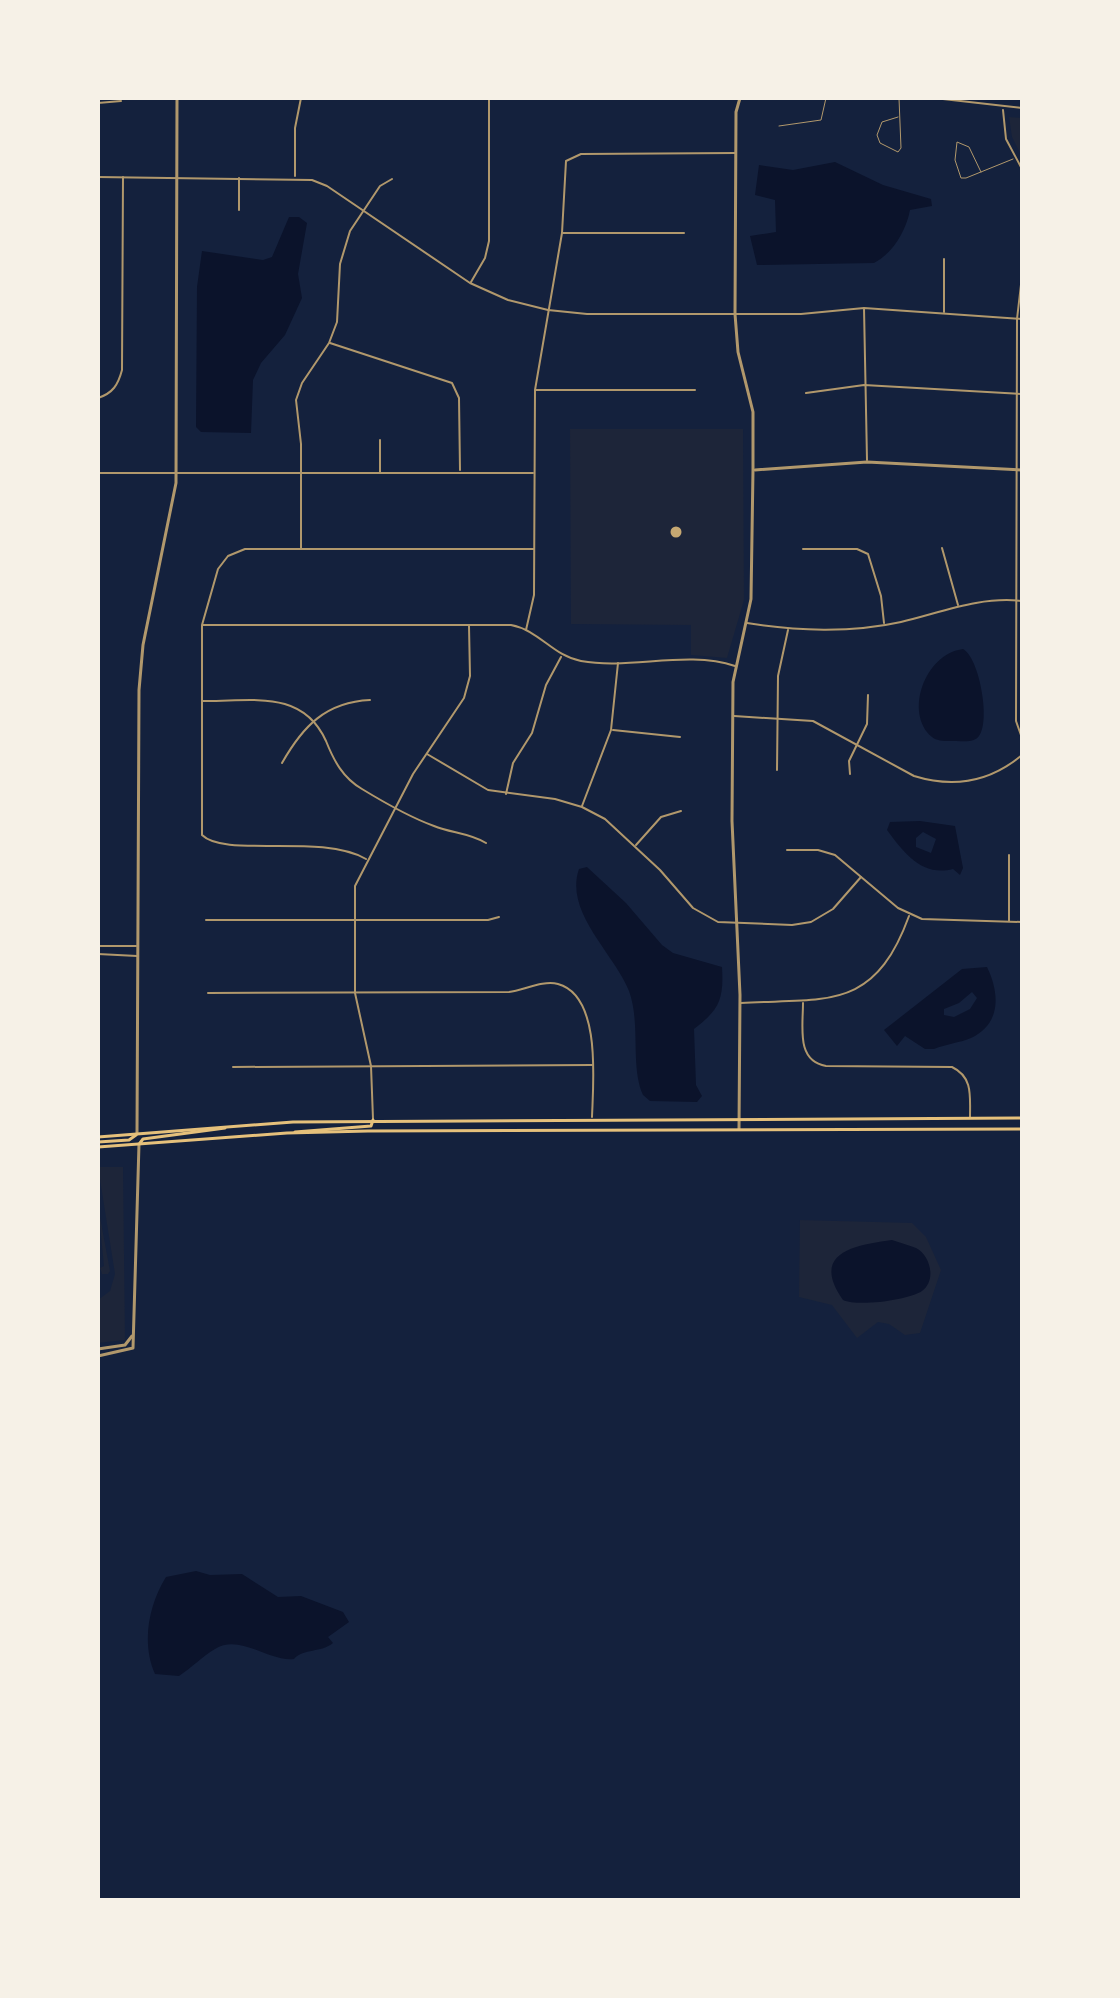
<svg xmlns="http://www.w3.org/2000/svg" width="1120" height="1998" font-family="'Noto Serif',serif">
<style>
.green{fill:#1d2539}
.water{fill:#0b132b;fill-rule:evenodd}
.building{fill:#c6a872}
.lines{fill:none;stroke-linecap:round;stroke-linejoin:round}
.service{stroke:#b1986c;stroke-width:1}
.minor{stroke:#b1986c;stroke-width:2}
.tertiary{stroke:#b1986c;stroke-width:3}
.secondary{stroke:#e5c07b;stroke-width:3}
</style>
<rect width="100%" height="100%" fill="#14213d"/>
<!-- green -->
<g class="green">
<polygon points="1009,117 1022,118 1022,157 1012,137"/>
<polygon points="570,429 743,429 744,600 727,658 691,655 691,625 571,624"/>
<polygon points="98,1167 123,1167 125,1340 98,1343 98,1300 110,1291 115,1274"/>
<polygon points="98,1206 110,1271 108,1274 102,1274 100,1268 104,1266"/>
<polygon points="800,1220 912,1223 926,1237 941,1270 920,1333 905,1335 889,1324 878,1322 857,1338 832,1305 799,1297"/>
</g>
<!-- water -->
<g class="water">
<path d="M835,162L883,185L931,199L932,206L910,210C906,231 893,253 874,263L757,265L750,236L776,232L775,200L755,195L759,165L793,170Z"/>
<polygon points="289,217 299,217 307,223 298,274 302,298 285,335 261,363 253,380 251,433 201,432 196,427 197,287 202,251 263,260 272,257"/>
<path d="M963,649C979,657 991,721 979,736C974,743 964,741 956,741C949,741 938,742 932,737C904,714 924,654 963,649Z"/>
<path d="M920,821L955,826L963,868L960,875L953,869C922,877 904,853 887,830L890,822ZM923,832L936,839L931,853L916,847V838Z"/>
<path d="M587,867L626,903L662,945L673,953L722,967C724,1000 719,1010 694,1029L696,1085L702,1096L697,1102L650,1101L643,1095C630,1066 641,1024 629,991C614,953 564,912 579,869Z"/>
<path d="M987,967C1000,994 1001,1024 971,1038C959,1043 946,1044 934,1049H925L905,1036L897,1046L884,1030L962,969ZM972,992L977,998L970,1009L954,1017L944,1015V1009L959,1003Z"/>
<path d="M892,1240C900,1243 909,1245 916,1248C930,1255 937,1280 922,1291C909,1300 858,1307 843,1300C810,1253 854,1245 892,1240Z"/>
<path d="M196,1571L210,1575L242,1574L278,1597L301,1596L343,1612L349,1622L328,1637L333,1643C321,1653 304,1648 294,1659C268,1662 240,1633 215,1649C203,1656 191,1668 179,1676L155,1674C141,1643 149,1604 166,1577Z"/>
</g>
<!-- building -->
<circle class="building" cx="676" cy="532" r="5.5"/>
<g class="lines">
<!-- service -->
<g class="service">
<polyline points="898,117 882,122 877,135 880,143 898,152 901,148 899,98"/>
<polyline points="779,126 821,120 826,98"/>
<polyline points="981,172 969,147 957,142 955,160 961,178 966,178 1013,159"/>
</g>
<!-- minor -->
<g class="minor">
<polyline points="302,98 357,98"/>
<polyline points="934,98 1022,108"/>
<polyline points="98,103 121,101"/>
<polyline points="1003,110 1006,139 1022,169"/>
<polyline points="295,176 295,128 301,98"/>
<polyline points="98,177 312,180 327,186 470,283 508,300 548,310 587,314 801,314 864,308 1022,319"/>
<polyline points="239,178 239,210"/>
<polyline points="563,233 684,233"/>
<polyline points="1022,276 1017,319 1016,721 1022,738"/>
<polyline points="471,282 485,258 489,241 489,98"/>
<polyline points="864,308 867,460"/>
<polyline points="944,312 944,259"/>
<polyline points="330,343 452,383 459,398 460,470"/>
<polyline points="536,390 695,390"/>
<polyline points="806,393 864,385 1022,394"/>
<path d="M98,398C113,393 118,385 122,370L123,177"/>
<polyline points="380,440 380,472"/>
<polyline points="98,473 533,473"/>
<polyline points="301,548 301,444 296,400 302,383 329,343 337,322 340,264 350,231 380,186 392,179"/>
<polyline points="942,548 958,605"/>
<polyline points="803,549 857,549 868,554 881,596 884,623"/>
<path d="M747,623C795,631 852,633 901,622C940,613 980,596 1022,601"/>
<path d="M203,625H511C539,630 553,656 581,661C631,670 686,650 735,666"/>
<polyline points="526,630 534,595 535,390 562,233 566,161 581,154 735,153"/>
<path d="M202,701C250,702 302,688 326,741C334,761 343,778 362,789C385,803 409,817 434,826C451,833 470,833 486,843"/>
<path d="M734,716L813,721L914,776C953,788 990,782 1022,755"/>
<polyline points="613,730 680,737"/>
<polyline points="427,754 488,790 555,799 582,807 605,819 660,870 693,908 718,922 792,925 811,922 833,909 861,877"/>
<path d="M282,763C303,726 326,702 370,700"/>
<polyline points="777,770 778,676 788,630"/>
<polyline points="850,774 849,761 867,724 868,695"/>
<polyline points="506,794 513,763 532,733 546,685 561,657"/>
<polyline points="582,806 611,730 618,663"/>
<polyline points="636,845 661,817 681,811"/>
<polyline points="787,850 818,850 835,855 898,908 922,919 1022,922"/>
<path d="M366,859C320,833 225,858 202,835V625L218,569L228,556L245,549H534"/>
<polyline points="206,920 488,920 499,917"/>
<polyline points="1009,921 1009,855"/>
<polyline points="98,946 136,946"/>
<polyline points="98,954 137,956"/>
<path d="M208,993L509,992C524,990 543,980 558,984C602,996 593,1084 592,1117"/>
<path d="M741,1003C827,998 874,1012 909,916"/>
<path d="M803,1003C803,1027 796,1061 826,1066L952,1067C973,1077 970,1096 970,1117"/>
<polyline points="233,1067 592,1065"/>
<polyline points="373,1119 371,1066 355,993 355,886 413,774 464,698 470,676 469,626"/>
</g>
<!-- tertiary -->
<g class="tertiary">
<polyline points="755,470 867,462 1022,470"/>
<polyline points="739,1129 740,995 732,821 733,682 751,599 753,470 753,412 738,352 735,314 736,112 740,98"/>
<polyline points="137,1134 139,690 143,645 176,483 177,98"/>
<polyline points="98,1349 125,1345 132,1336"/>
<polyline points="98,1356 133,1348 139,1144"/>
</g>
<!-- secondary -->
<g class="secondary">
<polyline points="295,1132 371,1126 373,1120"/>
<polyline points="98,1137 293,1122 1022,1118"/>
<polyline points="98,1142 129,1140 136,1135"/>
<polyline points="140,1143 143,1139 225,1128"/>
<polyline points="98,1147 287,1133 368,1131 1022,1129"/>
</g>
</g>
<!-- border -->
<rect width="1120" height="1998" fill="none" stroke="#f6f1e7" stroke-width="200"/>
</svg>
